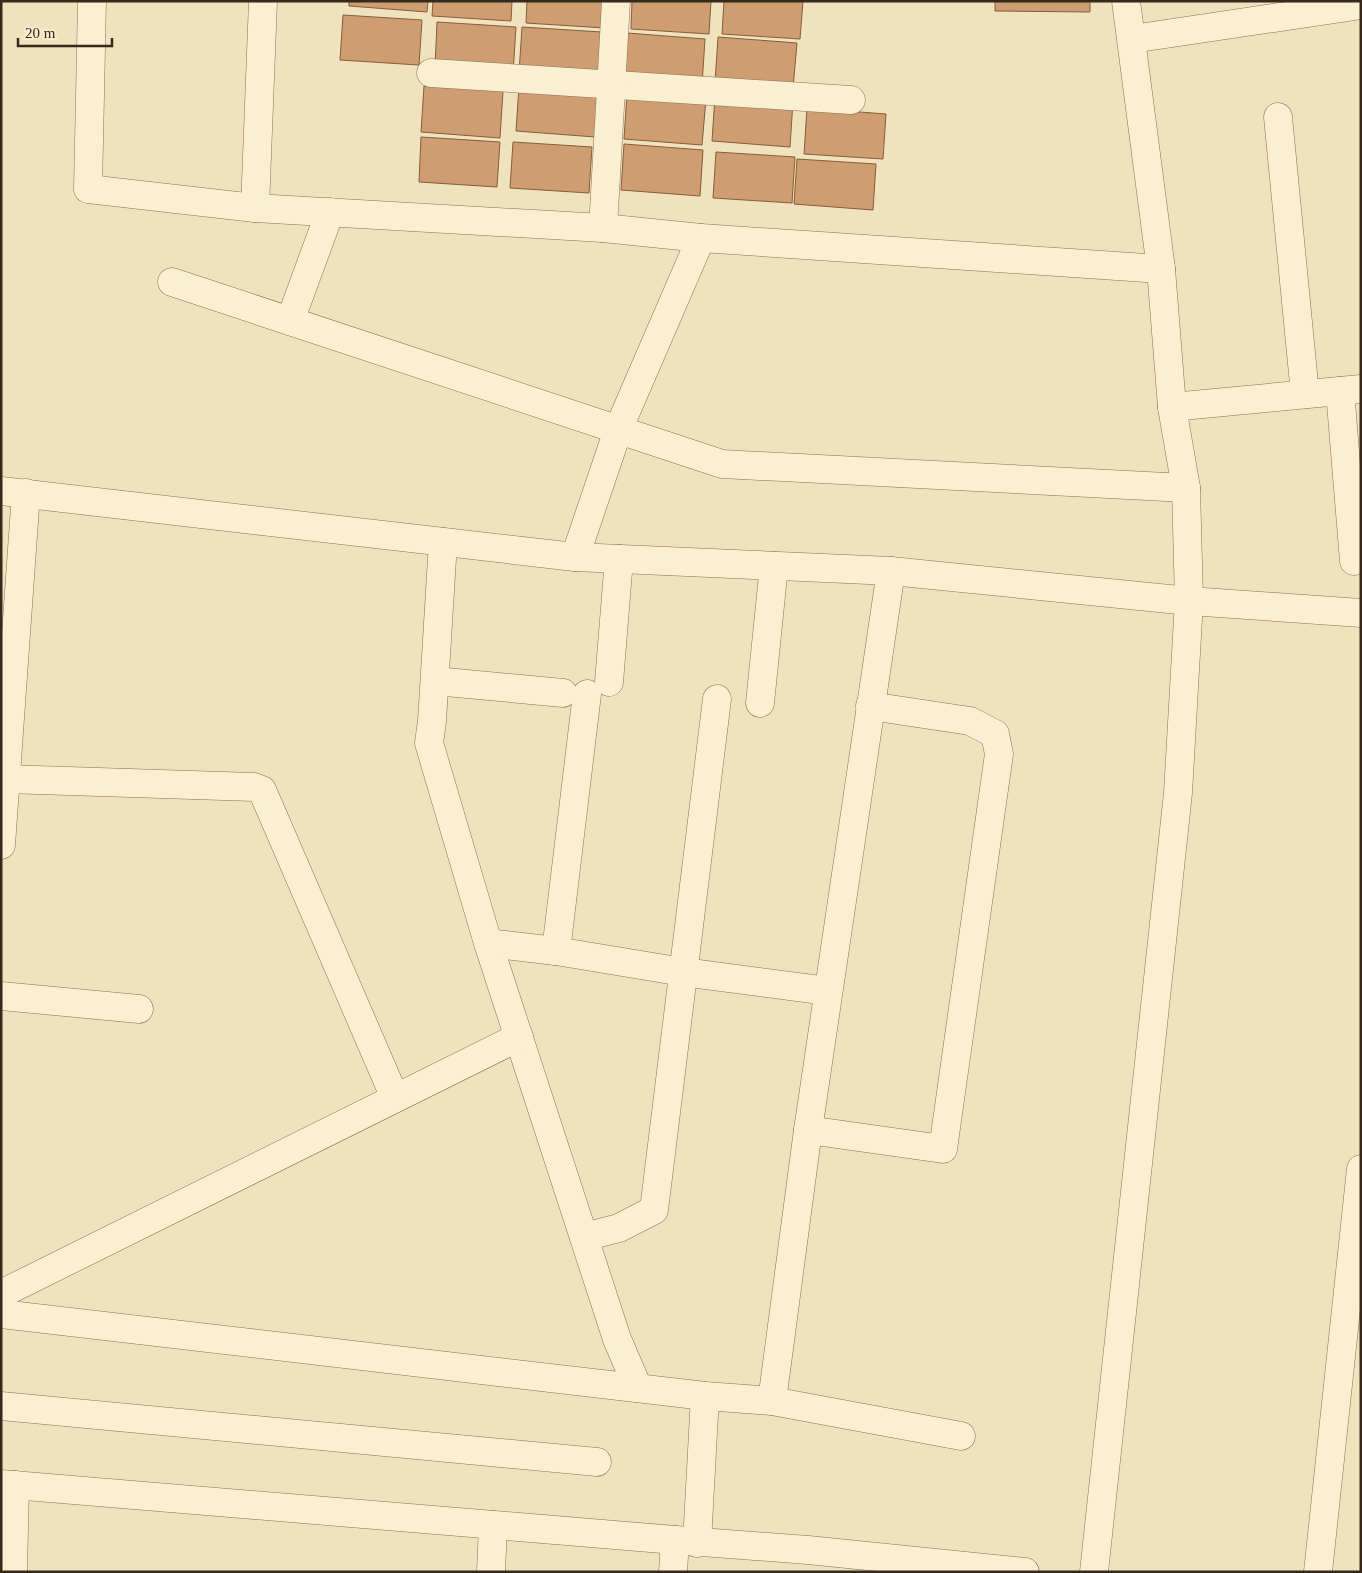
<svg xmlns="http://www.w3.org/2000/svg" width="1362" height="1573" font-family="Georgia,serif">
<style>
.building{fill:#ce9d71;stroke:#865d3b}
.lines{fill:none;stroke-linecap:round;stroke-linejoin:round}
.street-casing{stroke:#877256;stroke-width:29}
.street{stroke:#faefd0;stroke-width:28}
</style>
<rect width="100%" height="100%" fill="#efe2bd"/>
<!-- building -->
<g class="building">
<polygon points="349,1 428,1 427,12 349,6"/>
<polygon points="433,1 512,1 511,21 432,16"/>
<polygon points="527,1 607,1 605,28 526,23"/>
<polygon points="632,1 711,1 709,34 631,29"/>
<polygon points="724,1 803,1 800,39 722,34"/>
<polygon points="995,1 1090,1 1090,12 995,11"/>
<polygon points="343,15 422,20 419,65 340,60"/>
<polygon points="437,22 516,27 513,73 435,68"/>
<polygon points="522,27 602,32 598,78 519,73"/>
<polygon points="627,33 705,39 702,85 623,79"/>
<polygon points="718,37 797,43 793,88 715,83"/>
<polygon points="424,86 503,91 500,138 421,132"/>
<polygon points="519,86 598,91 595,137 516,131"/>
<polygon points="627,93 706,99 702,145 624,139"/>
<polygon points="715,96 793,101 790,147 712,141"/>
<polygon points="807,108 886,114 883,159 804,154"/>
<polygon points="421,137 500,142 497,187 419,182"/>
<polygon points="513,142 592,147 589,193 510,188"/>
<polygon points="624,144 703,150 700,196 621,190"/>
<polygon points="716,152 795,157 792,203 713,198"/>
<polygon points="797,159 876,164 873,210 794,204"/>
</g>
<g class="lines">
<defs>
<g id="street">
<polyline points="92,1 88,189 255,208 603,228 701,238 1161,269"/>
<polyline points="1132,39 1361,5"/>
<polyline points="431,73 851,100"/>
<polyline points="1278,117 1305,394"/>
<polyline points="255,208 263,1"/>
<polyline points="603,228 616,1"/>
<polyline points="172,282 722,464 1186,488"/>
<polyline points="290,321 330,212"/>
<polyline points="1340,391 1354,561"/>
<polyline points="1172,407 1361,389"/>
<polyline points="1,491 575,557 891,571 1189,601 1361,613"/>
<polyline points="443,542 432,721 429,743 488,943 617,1339 638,1388"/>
<polyline points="575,557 618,430 701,238"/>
<polyline points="435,681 563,693"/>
<polyline points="609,682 619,559"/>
<polyline points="760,703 774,566"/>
<polyline points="6,779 254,787 262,790 395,1098"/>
<polyline points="1,845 26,493"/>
<polyline points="488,943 556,951 683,972 828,991"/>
<polyline points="556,951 587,694"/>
<polyline points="1,996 139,1009"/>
<polyline points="808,1130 943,1149 999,754 995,734 970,721 870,706"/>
<polyline points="584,1237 619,1228 654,1210 717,699"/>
<polyline points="1,1294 519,1037"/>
<polyline points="1,1314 705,1396 772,1401 961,1436"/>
<polyline points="772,1401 808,1130 891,571"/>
<polyline points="1,1406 597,1462"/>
<polyline points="1,1484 675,1540"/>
<polyline points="697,1543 705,1396"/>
<polyline points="13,1572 15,1485"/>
<polyline points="491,1572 493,1525"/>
<polyline points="673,1572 675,1540 808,1550 1025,1572"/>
<polyline points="1094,1572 1178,793 1189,601 1186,488 1172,407 1161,269 1126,1"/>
<polyline points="1318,1572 1361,1169"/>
</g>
</defs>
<!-- street casing -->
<use href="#street" class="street-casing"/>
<!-- street -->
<use href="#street" class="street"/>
</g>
<!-- border -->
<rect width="1362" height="1573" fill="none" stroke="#35291b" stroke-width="5"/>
<!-- scale -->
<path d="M18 38v8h94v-8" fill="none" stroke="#35291b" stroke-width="2.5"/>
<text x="25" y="38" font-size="15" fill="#35291b" stroke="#f6eccc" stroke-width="4" paint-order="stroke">20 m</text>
</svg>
